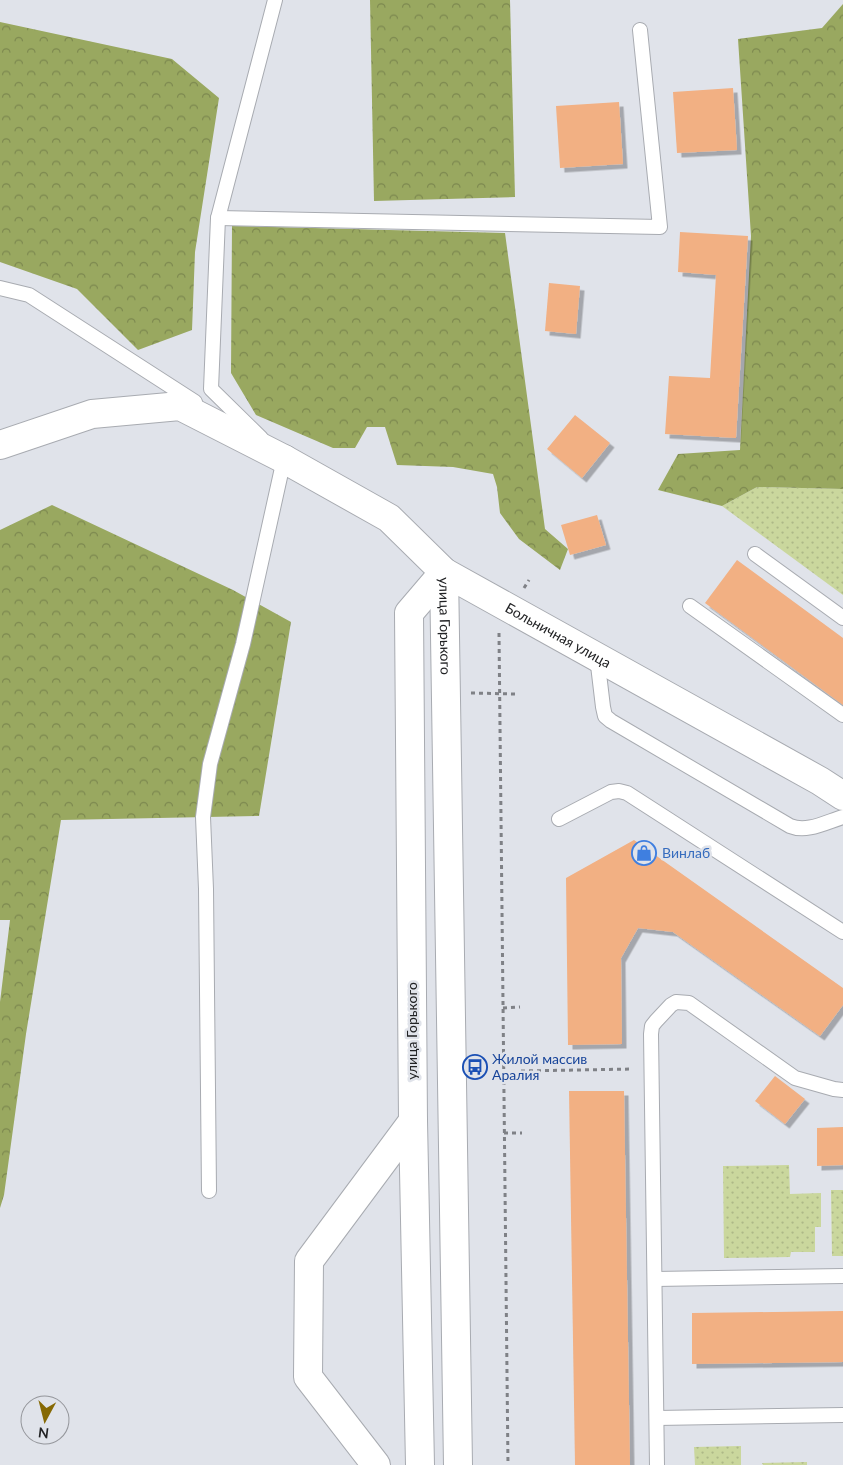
<svg xmlns="http://www.w3.org/2000/svg" width="843" height="1465" font-family="Lato,sans-serif">
<style>
.grass{fill:url(#grass-dots)}
.forest{fill:url(#forest-crowns)}
.building{fill:#f2b083;filter:url(#shadow)}
.lines{fill:none;stroke-linecap:round;stroke-linejoin:round}
.service-casing{stroke:#a8abb1;stroke-width:16}
.minor-casing{stroke:#a8abb1;stroke-width:30}
.tertiary-casing{stroke:#a8abb1;stroke-width:30}
.secondary-casing{stroke:#a8abb1;stroke-width:30}
.path{stroke:#7f8186;stroke-width:3;stroke-dasharray:4 4;stroke-linecap:butt}
.service{stroke:#fff;stroke-width:14}
.minor{stroke:#fff;stroke-width:28}
.tertiary{stroke:#fff;stroke-width:28}
.secondary{stroke:#fff;stroke-width:28}
.labels{text-anchor:middle;stroke-width:5;stroke-linejoin:round;paint-order:stroke}
.street-label{font-size:14px;fill:#222325;stroke:#e0e3ea}
.shop-label{font-size:14px;fill:#366cbe;stroke:#e0e3ea;text-anchor:start}
.transit-label{font-size:14px;fill:#164399;stroke:#e0e3ea;text-anchor:start}
</style>
<defs>
<pattern id="grass-dots" width="8" height="8" patternUnits="userSpaceOnUse" patternTransform="scale(1.25)"><rect width="8" height="8" fill="#cad79d"/><path d="M2 2h.1M6 6h.1" fill="none" stroke="#adb887" stroke-width="1.8" stroke-linecap="round"/></pattern>
<pattern id="forest-crowns" width="20" height="18" patternUnits="userSpaceOnUse" patternTransform="scale(1.25)"><rect width="20" height="18" fill="#99a860"/><path d="M2 6a3 3 0 1 1 6 0M12 15a3 3 0 1 1 6 0" fill="none" stroke="#7c884f"/></pattern>
<filter id="shadow"><feDropShadow dx="4.5" dy="4.5" stdDeviation="0" flood-color="#0004"/></filter>
</defs>
<rect width="100%" height="100%" fill="#e0e3ea"/>
<!-- grass -->
<g class="grass">
<polygon points="757,487 843,489 843,595 722,506"/>
<polygon points="789,1165 790,1194 821,1193 821,1227 815,1227 815,1252 791,1252 790,1257 724,1258 723,1166"/>
<polygon points="831,1190 843,1190 843,1256 832,1256"/>
<polygon points="741,1446 741,1465 695,1465 694,1447"/>
<polygon points="807,1462 807,1465 763,1465 762,1463"/>
</g>
<!-- forest -->
<g class="forest">
<polygon points="370,0 510,0 515,197 374,201"/>
<polygon points="843,4 843,489 757,487 722,506 658,490 678,454 740,450 751,236 738,39 822,28"/>
<polygon points="0,22 172,59 219,98 195,252 192,330 138,350 77,289 0,262"/>
<polygon points="232,226 505,233 545,529 568,549 560,570 519,539 500,513 497,487 493,474 453,467 397,465 385,427 367,427 355,448 333,448 256,415 231,373"/>
<polygon points="52,505 233,590 291,622 259,816 61,820 26,1034 4,1195 0,1208 0,1002 10,920 0,920 0,530"/>
</g>
<!-- building -->
<g class="building">
<polygon points="733,88 737,150 677,153 673,92"/>
<polygon points="619,102 623,164 560,168 556,106"/>
<polygon points="680,232 748,236 736,438 665,434 669,376 710,378 716,275 678,272"/>
<polygon points="549,283 580,286 576,334 545,331"/>
<polygon points="575,415 610,443 582,478 547,449"/>
<polygon points="597,515 606,545 570,555 561,525"/>
<polygon points="737,560 843,638 843,705 705,603"/>
<polygon points="634,840 843,988 843,1005 820,1036 673,932 638,928 621,958 622,1044 568,1045 566,878"/>
<polygon points="775,1076 805,1099 785,1124 755,1101"/>
<polygon points="569,1091 624,1091 630,1465 575,1465"/>
<polygon points="843,1127 843,1165 817,1166 817,1128"/>
<polygon points="843,1311 843,1362 692,1364 692,1313"/>
</g>
<g class="lines">
<defs>
<g id="service">
<polyline points="218,218 660,227 640,30"/>
<polyline points="0,288 29,295 195,402"/>
<polyline points="261,438 211,389 218,218 275,0"/>
<polyline points="755,554 843,618"/>
<polyline points="690,606 843,715"/>
<path d="M597,657L603,707L605,716L611,721L790,826C807,833 826,822 843,817"/>
<polyline points="559,819 611,792 619,791 627,793 843,932"/>
<polyline points="209,1191 206,889 203,817 210,764 243,644 284,459"/>
<polyline points="655,1279 843,1276"/>
<polyline points="657,1418 843,1415"/>
<polyline points="657,1465 651,1034 652,1026 656,1021 671,1005 676,1002 689,1003 795,1078 834,1089 843,1090"/>
</g>
<polyline id="minor" points="0,445 92,414 180,406 284,459"/>
<polyline id="tertiary" points="376,1465 308,1377 309,1261 413,1121"/>
<g id="secondary">
<path id="s1" d="M284,459L389,518L444,572L820,781L843,796"/>
<path id="s2" d="M444,572L458,1465"/>
<polyline points="420,1465 413,1121 409,613 444,572"/>
</g>
</defs>
<!-- service casing -->
<use href="#service" class="service-casing"/>
<!-- minor casing -->
<use href="#minor" class="minor-casing"/>
<!-- tertiary casing -->
<use href="#tertiary" class="tertiary-casing"/>
<!-- secondary casing -->
<use href="#secondary" class="secondary-casing"/>
<!-- path -->
<g class="path">
<polyline points="524,588 529,580"/>
<polyline points="499,633 508,1465"/>
<polyline points="471,693 515,694"/>
<polyline points="503,1008 520,1007"/>
<polyline points="521,1071 633,1069"/>
<polyline points="504,1133 522,1133"/>
</g>
<!-- service -->
<use href="#service" class="service"/>
<!-- minor -->
<use href="#minor" class="minor"/>
<!-- tertiary -->
<use href="#tertiary" class="tertiary"/>
<!-- secondary -->
<use href="#secondary" class="secondary"/>
</g>
<!-- icons -->
<defs>
<symbol id="shop-ring" viewBox="-11 -11 22 22"><circle r="9.5" fill="#e0e3ea" stroke="#3f7fe0" stroke-width="1.5"/><path d="M-5-2.5h2.3a2.7 3.5 0 0 1 5.4 0H5L5.5 6h-11ZM-1.5-2.5h3a1.5 2.3 0 0 0-3 0Z" fill="#3f7fe0"/></symbol>
<symbol id="bus-ring" viewBox="-11 -11 22 22"><circle r="9.5" fill="#e0e3ea" stroke="#1a4fb4" stroke-width="1.5"/><path d="M-5-6H5V4H4V6H2V4H-2V6H-4V4H-5ZM-3.5-4V0h7V-4ZM-3.5 1.2v1.5H-2V1.2ZM2 1.2v1.5H3.5V1.2Z" fill="#1a4fb4"/></symbol>
</defs>
<g fill-rule="evenodd">
<use href="#shop-ring" x="630" y="839" width="28" height="28"/>
<use href="#bus-ring" x="461" y="1053" width="28" height="28"/>
</g>
<g class="labels">
<!-- street labels -->
<g class="street-label">
<text dy="5" stroke="none"><textPath href="#s2" startOffset="54">улица Горького</textPath></text>
<text dy="5" stroke="none"><textPath href="#s1" startOffset="328">Больничная улица</textPath></text>
<text transform="translate(412 1031) rotate(-90)" y="5">улица Горького</text>
</g>
<!-- shop labels -->
<g class="shop-label">
<text x="662" y="858">Винлаб</text>
</g>
<!-- transit labels -->
<g class="transit-label">
<text x="492" y="1064">Жилой массив<tspan x="492" dy="16">Аралия</tspan></text>
</g>
</g>
<!-- north arrow -->
<g transform="translate(45 1420) rotate(187)"><circle r="24" fill="#e0e3ea" stroke="#94969b"/>
<path d="M0-4L9 19L0 12L-9 19Z" fill="#866904"/>
<text y="-8" font-size="14" font-weight="bold" text-anchor="middle" fill="#222325">N</text>
</g>
</svg>
